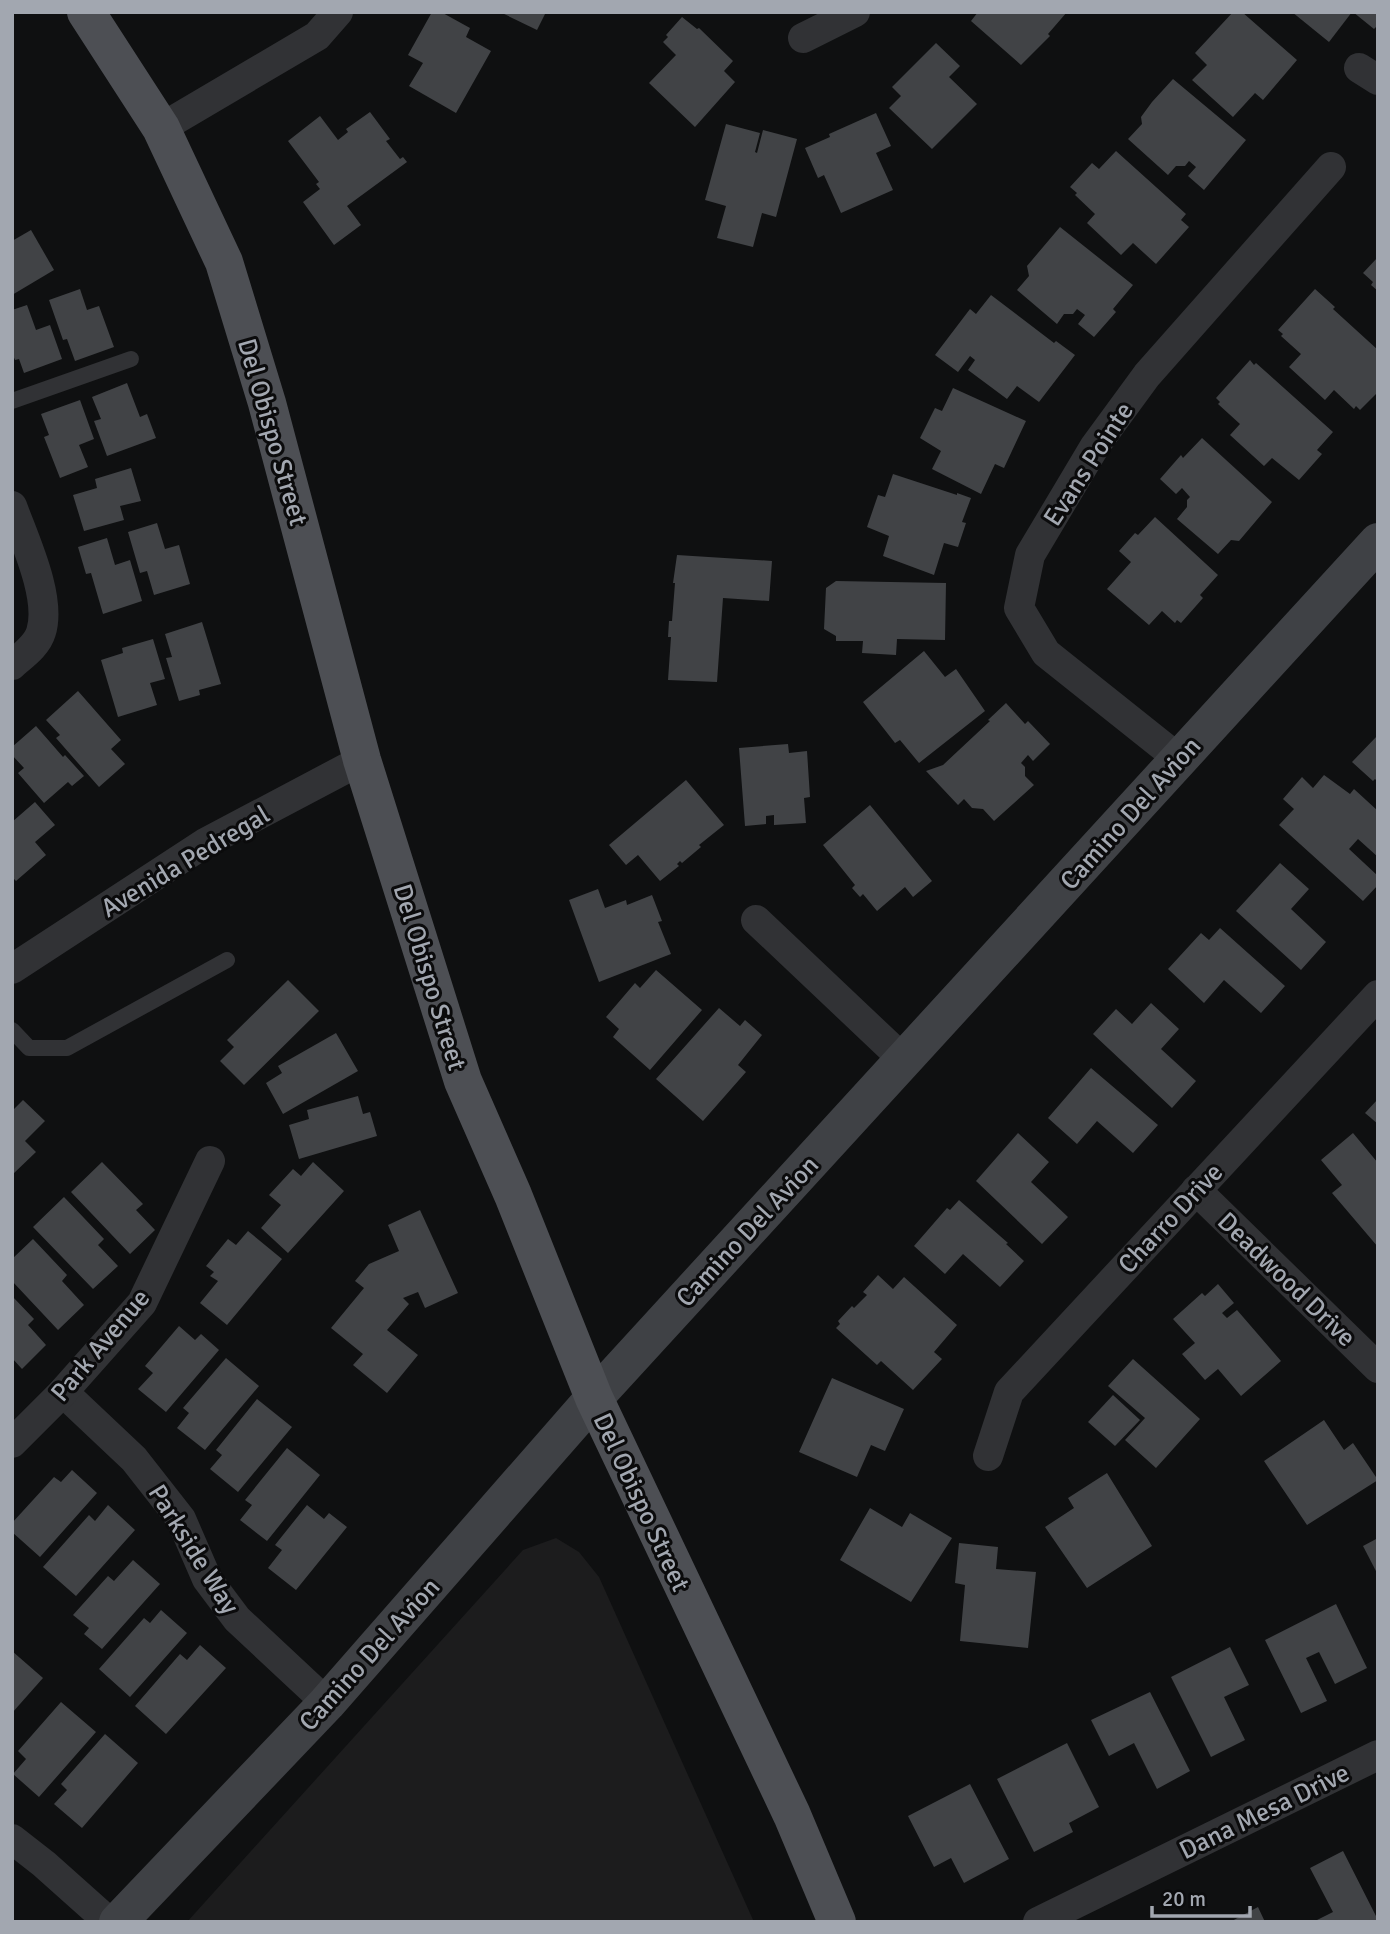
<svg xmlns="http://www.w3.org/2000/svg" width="1390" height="1934" font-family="Signika,sans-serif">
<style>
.built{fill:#1c1c1d}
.building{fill:#414346}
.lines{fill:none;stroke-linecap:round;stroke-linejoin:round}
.lane{stroke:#313235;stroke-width:16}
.street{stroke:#313235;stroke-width:30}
.secondary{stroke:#3f4145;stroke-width:38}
.primary{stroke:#4d4f54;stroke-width:38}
.labels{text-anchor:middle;stroke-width:6;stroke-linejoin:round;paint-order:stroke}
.street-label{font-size:26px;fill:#a2a7b0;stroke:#0b0b0c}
</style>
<rect width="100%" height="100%" fill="#0f1011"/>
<!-- built -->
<polygon class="built" points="556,1538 579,1552 599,1577 754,1922 187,1922 523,1550"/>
<!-- building -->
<g class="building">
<polygon points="432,12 441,12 470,28 466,37 491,51 456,113 409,86 423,63 408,55"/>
<polygon points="500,12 546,12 537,30"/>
<polygon points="978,12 1067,12 1048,34 1050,36 1021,65 971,21"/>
<polygon points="1233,12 1242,12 1297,60 1263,100 1255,93 1233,117 1192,80 1207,65 1195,53"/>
<polygon points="1292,12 1352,12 1329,42"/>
<polygon points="1353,12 1378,12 1378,25 1374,29"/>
<polygon points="682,17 697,29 699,28 733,61 724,71 735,82 695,127 649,83 676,55 663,42 668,37 666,35"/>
<polygon points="936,43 960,66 949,77 977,104 932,149 889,108 901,96 892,87"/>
<polygon points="1173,79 1246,140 1204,190 1188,176 1196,167 1189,161 1185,166 1176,166 1168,175 1128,139 1142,124 1141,117 1152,102"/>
<polygon points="370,112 390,139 386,141 400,159 403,157 407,162 347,206 361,225 334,245 303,202 320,189 316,184 319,182 288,141 320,116 338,140 348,132 346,129"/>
<polygon points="876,113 891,146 876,153 893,190 841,213 824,175 818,178 805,148 830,137 829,134"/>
<polygon points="726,124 760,133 755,152 757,153 763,130 797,139 776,217 762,213 753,247 717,238 726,206 705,200"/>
<polygon points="1116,151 1186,214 1181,220 1189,227 1156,264 1133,243 1121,255 1087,223 1095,214 1075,195 1077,193 1070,187 1092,163 1099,169"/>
<polygon points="1060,227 1133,285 1113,309 1116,312 1094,337 1078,324 1085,315 1077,309 1073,314 1064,314 1057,324 1017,290 1029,276 1027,266"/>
<polygon points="31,230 54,270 12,295 12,241"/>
<polygon points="1378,257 1378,291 1371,285 1373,282 1363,273"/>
<polygon points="80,289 87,310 99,306 114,347 75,361 67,339 63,340 49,300"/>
<polygon points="1315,289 1335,307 1333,309 1378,350 1378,392 1360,410 1356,406 1354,409 1334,390 1325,400 1289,367 1301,354 1281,336 1283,334 1278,330"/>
<polygon points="991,295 1054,343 1056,341 1075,355 1039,402 1017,386 1007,399 968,370 975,360 970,356 958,372 935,355 970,309 976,314"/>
<polygon points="27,305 36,330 50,325 62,359 24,373 19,359 15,360 12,353 12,310"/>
<polygon points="1250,360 1254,365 1256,363 1333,432 1317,450 1322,454 1299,480 1272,458 1264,466 1230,435 1240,424 1218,404 1220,402 1216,398"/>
<polygon points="127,383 140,417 147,414 156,438 107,456 94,421 101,419 92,397"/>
<polygon points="953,388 1026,421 1004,468 995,464 981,494 932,469 941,451 920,438 935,408 942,411"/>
<polygon points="80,400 94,439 79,445 88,467 60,478 44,437 49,435 41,414"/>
<polygon points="1202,438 1272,502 1239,541 1231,540 1218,554 1177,519 1187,507 1187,500 1190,497 1182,488 1176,494 1160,479 1181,455 1183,458"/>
<polygon points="131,468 141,501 120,506 124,520 84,531 73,495 97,488 95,479"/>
<polygon points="893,474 957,495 957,493 971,498 962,522 966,523 958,547 944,543 934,575 883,556 889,536 867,527 878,495 885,497"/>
<polygon points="1155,517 1218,575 1200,595 1203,598 1181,623 1177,620 1175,623 1162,611 1149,625 1107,589 1131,562 1119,551 1135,533 1138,535"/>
<polygon points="157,523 165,549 179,545 190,584 154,595 147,571 140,573 128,532"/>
<polygon points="107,538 115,565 130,560 142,601 103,614 91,573 86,574 78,547"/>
<polygon points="677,555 772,561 769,601 723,598 717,682 668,680 671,637 668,637 669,621 672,621 675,583 673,583"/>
<polygon points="836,581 946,583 945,640 897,639 896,655 862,653 863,641 836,641 836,636 824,629 826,588"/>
<polygon points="202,622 221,684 199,690 200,695 179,701 166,658 172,657 165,634"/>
<polygon points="153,639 165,679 150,683 157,705 118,717 101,660 123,653 122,648"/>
<polygon points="924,651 945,677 956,669 985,711 919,763 900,740 895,743 863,702"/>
<polygon points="78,691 121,740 111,749 125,764 99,787 56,738 60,735 46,720"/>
<polygon points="1006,703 1025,724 1028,721 1050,744 1033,761 1028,755 1021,763 1025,767 1025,776 1034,785 994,821 983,809 972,808 964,799 958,805 926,771 943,765 990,721 988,720"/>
<polygon points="36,726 63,757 65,755 84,776 72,786 68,782 44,803 18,773 24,768 12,755 12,747"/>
<polygon points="1378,735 1378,782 1375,779 1373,781 1352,762"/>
<polygon points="788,744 789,753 807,751 810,797 804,798 806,823 774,825 774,815 766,816 766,824 745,826 739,748"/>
<polygon points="1324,775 1350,794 1354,789 1378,811 1378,857 1358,839 1349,849 1378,876 1378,885 1363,901 1279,825 1294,809 1283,799 1302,777 1313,788"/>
<polygon points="686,780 724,825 699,845 701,847 682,863 680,861 677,864 679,866 660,881 638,855 626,865 609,845"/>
<polygon points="35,802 55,825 35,842 46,855 16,881 12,877 12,822"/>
<polygon points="870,805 932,881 913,897 905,887 877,911 863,894 860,897 852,888 855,885 823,845"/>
<polygon points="1280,863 1309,889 1291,909 1326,942 1301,970 1236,911"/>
<polygon points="598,889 605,908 626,900 627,905 652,895 662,921 658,922 671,954 599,982 569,900"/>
<polygon points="1220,928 1285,986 1261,1013 1224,980 1204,1003 1168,969 1201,933 1209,940"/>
<polygon points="656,970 702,1010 650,1070 613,1037 619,1029 606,1017 635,983 640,988"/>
<polygon points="288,980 319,1011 244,1085 220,1061 234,1047 227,1040"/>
<polygon points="1151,1003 1179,1029 1161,1049 1196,1081 1172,1108 1093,1034 1116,1009 1132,1024"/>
<polygon points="719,1008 740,1026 745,1020 762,1035 738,1065 746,1072 703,1121 656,1079"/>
<polygon points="336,1033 358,1071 283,1114 266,1083 282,1073 278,1066"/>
<polygon points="1091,1068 1158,1125 1133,1153 1097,1121 1077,1144 1048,1118"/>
<polygon points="358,1096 363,1114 370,1112 377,1136 299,1159 289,1125 309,1119 307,1110"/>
<polygon points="1378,1099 1378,1124 1365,1113"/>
<polygon points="23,1100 45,1121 25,1141 36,1152 12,1175 12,1111"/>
<polygon points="1018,1133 1049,1162 1031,1182 1068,1217 1042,1244 976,1181"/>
<polygon points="1353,1133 1378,1163 1378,1247 1332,1193 1342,1185 1321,1160"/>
<polygon points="102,1162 143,1204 136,1210 155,1230 130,1254 71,1192"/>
<polygon points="313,1162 344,1191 288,1253 261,1228 281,1205 269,1195 293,1169 301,1176"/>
<polygon points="64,1197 104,1239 98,1245 118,1266 93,1289 33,1227"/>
<polygon points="959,1200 1008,1243 1006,1244 1024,1261 1000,1287 963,1254 945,1274 914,1246 947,1208 950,1210"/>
<polygon points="420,1210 458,1293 425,1308 418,1292 403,1298 409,1304 387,1330 418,1355 387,1393 353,1365 363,1354 331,1328 364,1288 355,1281 369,1264 399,1251 388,1225"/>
<polygon points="248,1231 282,1259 227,1325 200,1303 218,1281 210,1276 214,1272 206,1266 228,1239 236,1245"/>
<polygon points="33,1239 67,1275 62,1281 84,1305 58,1330 12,1281 12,1259"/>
<polygon points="878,1275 893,1289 904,1277 957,1325 934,1352 942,1359 913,1390 881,1361 877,1365 836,1328 840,1324 838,1321 852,1306 854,1308 867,1295 863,1292"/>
<polygon points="1218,1284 1234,1303 1222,1313 1227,1318 1237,1310 1281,1361 1241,1396 1218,1369 1205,1380 1182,1354 1195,1343 1173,1319 1202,1293 1205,1296"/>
<polygon points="12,1296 34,1319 28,1325 46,1345 22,1369 12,1358"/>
<polygon points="179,1326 195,1340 201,1334 219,1350 166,1412 138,1389 153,1373 145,1366"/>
<polygon points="226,1358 259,1386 205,1450 177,1428 189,1413 183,1408"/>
<polygon points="1133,1359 1200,1419 1156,1468 1125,1440 1145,1418 1108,1386"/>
<polygon points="832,1378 904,1409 885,1451 871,1445 857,1477 799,1452"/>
<polygon points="1113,1395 1140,1420 1115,1446 1088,1422"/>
<polygon points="257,1399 292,1427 238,1492 210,1469 222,1455 216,1450"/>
<polygon points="1324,1420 1344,1450 1353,1443 1378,1480 1307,1525 1264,1461"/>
<polygon points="287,1448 320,1475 267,1541 240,1520 252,1505 245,1500"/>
<polygon points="72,1470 97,1493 40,1557 12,1532 12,1523 54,1477 61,1482"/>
<polygon points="1107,1473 1152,1546 1087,1588 1045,1527 1074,1508 1068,1498"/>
<polygon points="108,1505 135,1530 76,1596 43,1567 89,1515 95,1521"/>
<polygon points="307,1505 324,1519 329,1513 347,1527 296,1590 268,1568 282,1550 275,1545"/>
<polygon points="870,1508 902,1527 910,1513 952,1538 911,1602 840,1560"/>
<polygon points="1378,1538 1378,1575 1363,1546"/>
<polygon points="959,1543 998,1547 996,1569 1036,1572 1028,1648 960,1641 965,1585 955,1583"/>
<polygon points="133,1560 160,1584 102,1649 84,1634 89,1628 73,1615 108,1576 114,1581"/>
<polygon points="1336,1604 1367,1668 1335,1684 1319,1652 1306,1658 1327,1701 1301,1713 1265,1640"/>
<polygon points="161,1610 187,1633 130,1697 99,1669 144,1618 150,1623"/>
<polygon points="200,1645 226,1668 166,1734 135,1706 180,1654 187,1660"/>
<polygon points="1230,1647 1249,1685 1224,1697 1245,1740 1211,1757 1171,1677"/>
<polygon points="12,1651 43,1678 12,1713"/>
<polygon points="1150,1692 1190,1771 1157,1789 1134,1743 1109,1756 1091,1720"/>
<polygon points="61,1702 96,1732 39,1797 13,1774 26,1759 18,1751"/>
<polygon points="105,1734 138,1763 82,1828 54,1804 67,1790 61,1784"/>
<polygon points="1067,1743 1099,1807 1069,1823 1073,1832 1034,1852 997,1779"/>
<polygon points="970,1784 1009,1859 964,1883 951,1858 934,1867 908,1816"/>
<polygon points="1343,1851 1378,1920 1378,1922 1313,1922 1333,1912 1310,1868"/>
<polygon points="1258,1907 1265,1922 1230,1922"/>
</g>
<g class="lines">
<!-- lane -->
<g class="lane">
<polyline points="12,401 131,359"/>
<polyline points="12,1030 29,1048 67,1048 227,960"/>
</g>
<!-- street -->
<g class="street">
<polyline points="803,38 855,12"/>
<polyline points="1359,68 1378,80"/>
<polyline points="161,128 317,36 338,12"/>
<path d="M12,506C24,539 52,598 41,632C37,646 22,656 12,665"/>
<polyline points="1179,759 1046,653 1019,608 1030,555 1095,446 1147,375 1331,167"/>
<polyline points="756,920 904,1060"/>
<polyline points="12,969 205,843 362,760"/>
<polyline points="1196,1190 1378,1368"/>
<polyline points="63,1392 134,1459 181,1519 207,1579 237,1619 327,1703"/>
<polyline points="12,1443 63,1392 142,1303 210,1161"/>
<polyline points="988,1456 1009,1392 1378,995"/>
<polyline points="12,1839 44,1864 109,1922"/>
<polyline points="1038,1922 1378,1755"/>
</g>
<!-- secondary -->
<polyline class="secondary" points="118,1922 327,1703 594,1398 1378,542"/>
<!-- primary -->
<polyline class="primary" points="86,12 161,128 224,262 267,403 362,760 463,1081 513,1195 594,1398 792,1815 837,1922"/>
</g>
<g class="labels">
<!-- street labels -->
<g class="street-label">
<text transform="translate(273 432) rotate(74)" y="9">Del Obispo Street</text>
<text transform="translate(1088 464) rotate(-57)" y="9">Evans Pointe</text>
<text transform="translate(1130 813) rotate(-48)" y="9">Camino Del Avion</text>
<text transform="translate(185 861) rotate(-31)" y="9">Avenida Pedregal</text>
<text transform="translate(430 977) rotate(73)" y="9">Del Obispo Street</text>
<text transform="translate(1170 1218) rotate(-47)" y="9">Charro Drive</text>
<text transform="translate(747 1231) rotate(-47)" y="9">Camino Del Avion</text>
<text transform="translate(1287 1279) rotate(44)" y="9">Deadwood Drive</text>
<text transform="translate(100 1345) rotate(-50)" y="9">Park Avenue</text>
<text transform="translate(642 1502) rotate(65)" y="9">Del Obispo Street</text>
<text transform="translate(194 1549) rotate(58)" y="9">Parkside Way</text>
<text transform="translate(369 1654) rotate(-48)" y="9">Camino Del Avion</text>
<text transform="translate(1264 1811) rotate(-26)" y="9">Dana Mesa Drive</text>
</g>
</g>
<!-- border -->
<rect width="1390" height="1934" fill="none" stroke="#a2a7b0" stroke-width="28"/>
<!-- scale -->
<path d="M1152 1906v10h98v-10" fill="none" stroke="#a2a7b0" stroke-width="3.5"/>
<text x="1162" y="1906" font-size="21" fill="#a2a7b0" stroke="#0b0b0c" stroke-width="5" paint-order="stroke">20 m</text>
</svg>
